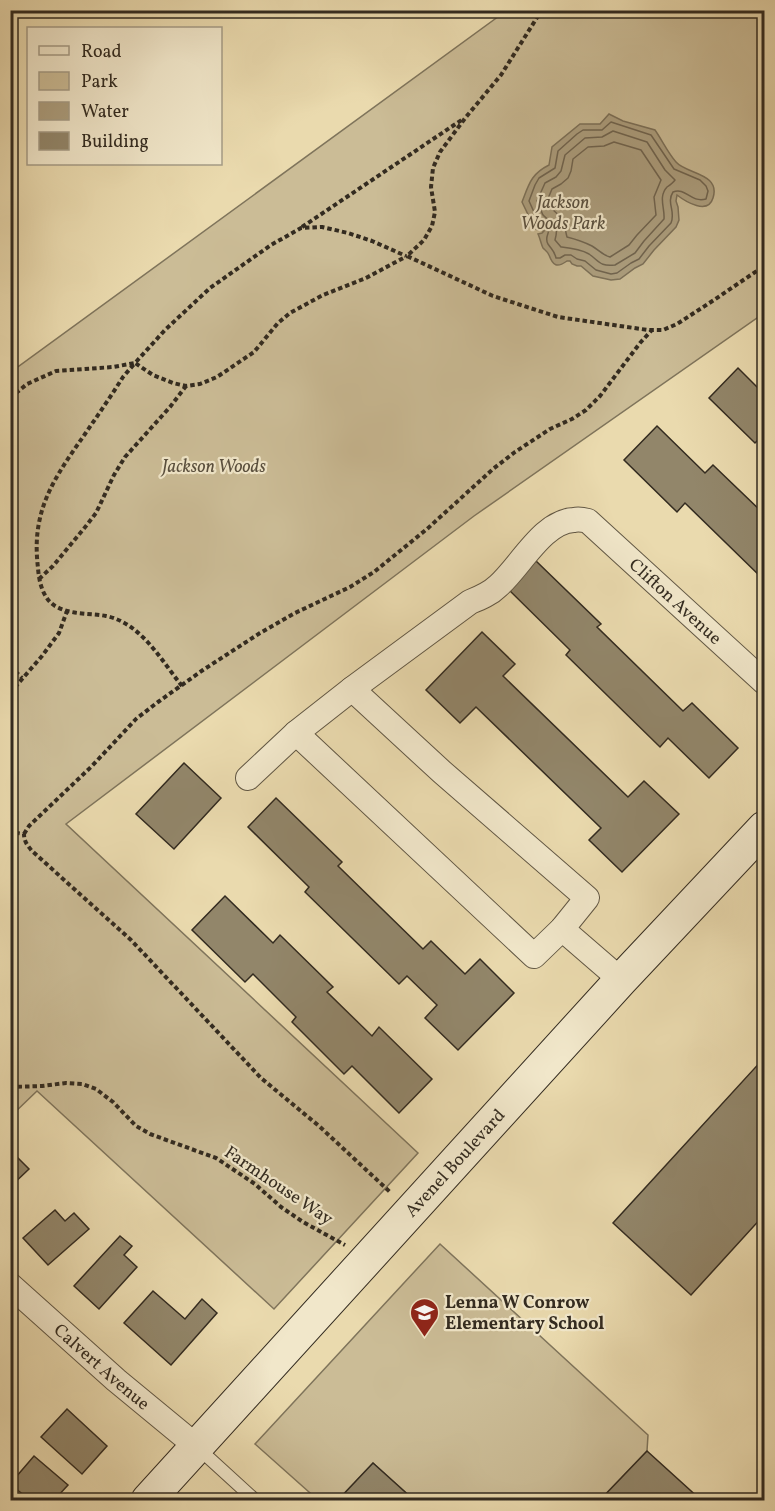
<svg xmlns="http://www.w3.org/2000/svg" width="775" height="1511" font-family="Vollkorn,serif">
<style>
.green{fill:#cbbc96;stroke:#7f745b;stroke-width:1.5}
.water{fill:#ac9e7e;stroke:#7c7058;stroke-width:1.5}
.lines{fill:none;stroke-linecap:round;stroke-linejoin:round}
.shore{stroke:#70644f;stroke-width:1.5}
.building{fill:#92866a;stroke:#332b20;stroke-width:1.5}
.lane-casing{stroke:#615744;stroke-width:14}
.street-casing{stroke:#615744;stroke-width:26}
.secondary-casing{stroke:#332b20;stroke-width:35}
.path{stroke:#332b20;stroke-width:4;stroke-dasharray:4.5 3;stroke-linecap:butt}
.lane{stroke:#f1e7ca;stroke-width:12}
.street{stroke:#f1e7ca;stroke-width:24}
.secondary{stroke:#f1e7ca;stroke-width:33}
.labels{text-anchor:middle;stroke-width:4.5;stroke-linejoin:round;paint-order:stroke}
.park-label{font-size:18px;font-style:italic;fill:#594f3e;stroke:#f1e7ca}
.street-label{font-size:18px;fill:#332b20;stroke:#f1e7ca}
.poi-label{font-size:18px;font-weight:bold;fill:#332b20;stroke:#f1e7ca;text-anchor:start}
</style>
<rect width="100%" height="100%" fill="#eadaae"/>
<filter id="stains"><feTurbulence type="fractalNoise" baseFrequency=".00333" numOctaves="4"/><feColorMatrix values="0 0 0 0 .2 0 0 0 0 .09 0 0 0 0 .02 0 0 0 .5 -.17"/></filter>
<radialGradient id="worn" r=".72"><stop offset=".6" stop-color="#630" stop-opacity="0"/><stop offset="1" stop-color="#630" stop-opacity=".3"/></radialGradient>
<!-- green -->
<g class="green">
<polygon points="506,11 764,11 764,313 474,516 66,824 418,1153 274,1309 37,1091 11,1116 11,372"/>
<polygon points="440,1244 648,1435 647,1451 600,1500 414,1500 373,1463 338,1500 318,1500 255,1444"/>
</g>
<!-- water -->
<path class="water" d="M609,114L623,121L655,130C662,140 668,153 676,162C686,174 721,173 713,198C708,215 686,202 677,195L676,201L678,207L679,220L676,227L654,250L643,264L635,268L620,279L611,280L593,276L581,266H577L572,264L570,261H567C557,268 553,266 549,255C548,252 545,250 543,248C541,244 540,238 538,234L542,233L544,231L535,229L522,202C529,184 531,174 549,165L552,147L580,124H600Z"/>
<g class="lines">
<!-- shore -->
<g class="shore">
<path d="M611,122L651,135L674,169L700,180L706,186L708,191L706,199C690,203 686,187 673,192C666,203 676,211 671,223L649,246L639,259L631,263L617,273L611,274L596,270L585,261L577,259L571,255H565L560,258H556C554,250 552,250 548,244C542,234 558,230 539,223L529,201L535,185L539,178L555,168L558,151L577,134L583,130H602Z"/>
<path d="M613,131L647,142L665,170L675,180C673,183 670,185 667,187C658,197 665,208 664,219L644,241L635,253L615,265C600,267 599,261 589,254C580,249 570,248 561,247L555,240C560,220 552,225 543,215C541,211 539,205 537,201L545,183L556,177L561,171L565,155L585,138L602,137Z"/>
<path d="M614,142L641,150L661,180L654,197L656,215L637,235L629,245L610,257C602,255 599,250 592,246C584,242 575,239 567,237C565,230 565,223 560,217C554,209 551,211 547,201L552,189L561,184L568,178L571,171L573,159L588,147L604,146Z"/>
</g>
</g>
<!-- building -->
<g class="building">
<polygon points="738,368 764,394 764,436 763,435 755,443 709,398"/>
<polygon points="657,426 705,473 713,465 764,514 764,580 685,503 677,512 624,460"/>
<polygon points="535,560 601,624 597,627 683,711 692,703 738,748 709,778 668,738 660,747 566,655 570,650 507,588"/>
<polygon points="482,632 515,664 503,676 628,797 644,781 679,814 622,872 589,840 601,828 476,707 460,723 426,690"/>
<polygon points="184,763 221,798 174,849 136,814"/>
<polygon points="276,798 342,862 338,866 423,949 431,941 465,974 480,959 514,993 458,1050 425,1018 437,1005 407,976 399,984 305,892 309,887 248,827"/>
<polygon points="225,896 273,943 280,935 333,987 327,992 372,1036 379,1027 432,1079 399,1113 352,1066 344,1074 292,1022 296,1017 253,974 245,982 192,930"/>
<polygon points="764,1058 764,1215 691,1295 613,1223"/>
<polygon points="10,1150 29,1169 10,1187"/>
<polygon points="55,1210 65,1221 74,1213 89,1229 48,1265 23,1238"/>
<polygon points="120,1236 132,1246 124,1255 137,1267 99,1309 74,1286"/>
<polygon points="153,1291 185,1319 202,1299 217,1313 171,1365 124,1323"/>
<polygon points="67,1409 107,1446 82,1474 41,1437"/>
<polygon points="647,1451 701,1500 600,1500"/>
<polygon points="34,1456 68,1485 56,1498 59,1500 30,1500 10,1484"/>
<polygon points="373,1463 414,1500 338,1500"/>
</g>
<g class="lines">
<defs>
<polyline id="lane" points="198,1448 255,1500"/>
<g id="street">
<polyline points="296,733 534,956 562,929 587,898 442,772 352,689"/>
<path id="s1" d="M248,778L296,733L352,689L470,602C480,598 490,594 498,586C520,567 543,521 574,520C579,519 584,520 588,521L764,682"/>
<polyline points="562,929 621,980"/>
<path id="s2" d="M10,1285L116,1380L196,1446"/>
</g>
<g id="secondary">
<path id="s3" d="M148,1500L621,980L764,828"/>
</g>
</defs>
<!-- lane casing -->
<use href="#lane" class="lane-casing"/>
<!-- street casing -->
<use href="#street" class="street-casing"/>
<!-- secondary casing -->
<use href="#secondary" class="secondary-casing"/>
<!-- path -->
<g class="path">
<polyline points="544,10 538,16 501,75 466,117 440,152 433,168 431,187 435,212 432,226 424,240 407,256 493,296 558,317 648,330 663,330 677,324 714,300 764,266"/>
<polyline points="302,227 463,119"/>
<polyline points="10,398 27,384 56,371 113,367 135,363 165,330 210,288 271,245 301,228 322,227 348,233 372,241 406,256"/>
<polyline points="39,579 53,566 86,526 96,513 114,475 125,457 170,407 186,386"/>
<polyline points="10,666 22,678"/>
<path d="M182,686C161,660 141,623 106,616C90,613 72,615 57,607C43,600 39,582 38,568C36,551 36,535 40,518C47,487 67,460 85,434C98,415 111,396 123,377L135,363L153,375L173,383L186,386L200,384L217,377L254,352L278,323L290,313L323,295L366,278L407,256"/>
<polyline points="10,693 42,656 59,633 67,611"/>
<path d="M10,827L17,833L24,834C24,841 27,845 32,851L131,940L261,1078L319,1126L390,1192"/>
<polyline points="24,834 29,826 92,766 136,719 158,702 203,670 260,633 295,613 350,587 374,572 427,529 493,469 515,452 550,429 572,419 586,410 600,396 640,343 652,330"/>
<polyline points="10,1087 42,1086 66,1083 82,1084 96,1089 113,1102 136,1126 150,1134 216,1158 255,1184 281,1207 303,1222 345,1245"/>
</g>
<!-- lane -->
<use href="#lane" class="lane"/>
<!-- street -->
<use href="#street" class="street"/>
<!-- secondary -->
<use href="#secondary" class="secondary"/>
</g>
<!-- icons -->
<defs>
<symbol id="school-pin" viewBox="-11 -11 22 30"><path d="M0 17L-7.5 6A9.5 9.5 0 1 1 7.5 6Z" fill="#8f2418" stroke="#f1e7ca"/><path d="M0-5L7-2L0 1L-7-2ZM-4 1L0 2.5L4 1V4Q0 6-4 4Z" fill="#fff"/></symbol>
</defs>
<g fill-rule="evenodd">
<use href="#school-pin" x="408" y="1296" width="33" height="45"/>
</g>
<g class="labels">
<!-- park labels -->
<g class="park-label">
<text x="563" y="208">Jackson<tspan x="563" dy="21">Woods Park</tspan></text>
<text x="214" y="472">Jackson Woods</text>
</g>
<!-- street labels -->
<g class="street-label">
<text dy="6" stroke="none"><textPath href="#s1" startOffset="552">Clifton Avenue</textPath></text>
<text dy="6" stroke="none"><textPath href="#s3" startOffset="456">Avenel Boulevard</textPath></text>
<text transform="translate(279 1185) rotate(34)" y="6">Farmhouse Way</text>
<text dy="6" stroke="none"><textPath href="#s2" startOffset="123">Calvert Avenue</textPath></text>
</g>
<!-- poi labels -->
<g class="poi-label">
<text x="445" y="1308">Lenna W Conrow<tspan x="445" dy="21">Elementary School</tspan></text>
</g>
</g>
<!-- margin -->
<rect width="775" height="1511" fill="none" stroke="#eadaae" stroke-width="36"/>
<rect x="12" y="12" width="751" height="1487" fill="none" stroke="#332b20" stroke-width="3"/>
<rect x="18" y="18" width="739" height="1475" fill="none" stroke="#332b20" stroke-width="1.5"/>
<!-- legend -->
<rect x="27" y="27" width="195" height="138" fill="#f1e7ca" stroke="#a59c86" stroke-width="1.5"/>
<rect x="39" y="46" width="30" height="9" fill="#f1e7ca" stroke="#a59c86" stroke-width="1.5"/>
<text x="81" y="57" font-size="18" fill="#332b20">Road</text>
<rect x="39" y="72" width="30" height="18" fill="#cbbc96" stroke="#a59c86" stroke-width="1.5"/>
<text x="81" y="87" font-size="18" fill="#332b20">Park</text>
<rect x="39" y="102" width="30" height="18" fill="#ac9e7e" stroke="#a59c86" stroke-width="1.5"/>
<text x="81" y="117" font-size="18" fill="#332b20">Water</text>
<rect x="39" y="132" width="30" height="18" fill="#92866a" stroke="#a59c86" stroke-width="1.5"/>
<text x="81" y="147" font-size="18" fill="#332b20">Building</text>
<rect width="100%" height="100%" filter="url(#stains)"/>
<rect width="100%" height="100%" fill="url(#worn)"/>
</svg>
